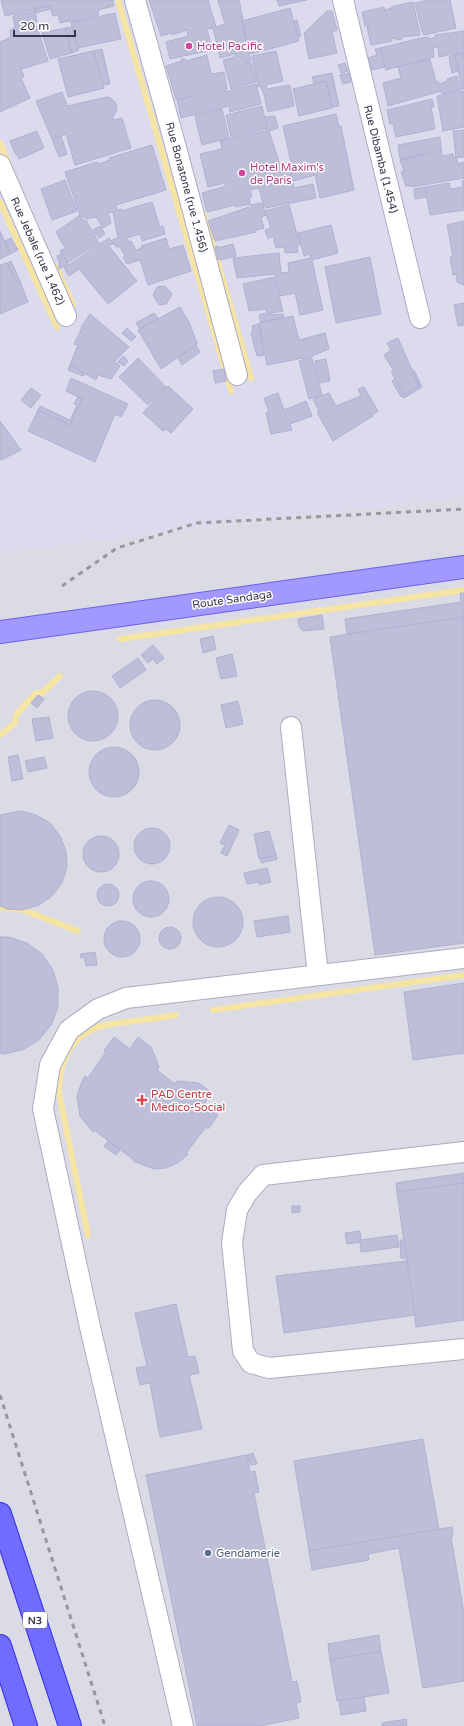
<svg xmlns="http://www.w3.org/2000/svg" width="464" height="1726" font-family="'Varela Round',sans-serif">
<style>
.residential{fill:#dcdbee}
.industrial{fill:#dbdbe5}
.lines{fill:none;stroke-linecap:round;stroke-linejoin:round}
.stream{stroke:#f6e4a2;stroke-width:6}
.building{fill:#bebed8;stroke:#b0b1d4}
.minor-casing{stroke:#acabc2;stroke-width:22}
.major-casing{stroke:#6a60ed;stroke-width:24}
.highway-casing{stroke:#302fea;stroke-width:24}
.minor{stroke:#fff;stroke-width:20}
.major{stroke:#a299ff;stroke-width:22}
.highway{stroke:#716bff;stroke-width:22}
.rail{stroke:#989898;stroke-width:3;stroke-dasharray:5 5;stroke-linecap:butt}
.hotel-dot{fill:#d1479c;stroke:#fff;stroke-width:1.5}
.health-dot{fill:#e0444e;stroke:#fff;stroke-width:1.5}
.service-dot{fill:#5c6f8a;stroke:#fff;stroke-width:1.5}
.labels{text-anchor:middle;stroke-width:3;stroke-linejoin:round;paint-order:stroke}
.shield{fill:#fff;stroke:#737380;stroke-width:1}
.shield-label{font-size:10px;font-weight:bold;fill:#37374a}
.hotel-label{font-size:11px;fill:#b23c85;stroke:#fff;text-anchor:start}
.street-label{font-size:11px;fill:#37374a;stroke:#fff}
.health-label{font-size:11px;fill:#be3a42;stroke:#fff;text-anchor:start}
.service-label{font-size:11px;fill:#4e5e75;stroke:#fff;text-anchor:start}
</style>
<rect width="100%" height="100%" fill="#eae9f6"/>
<!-- residential -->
<polygon class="residential" points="0,0 464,0 464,497 0,553"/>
<!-- industrial -->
<polygon class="industrial" points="464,497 464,1726 0,1726 0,553"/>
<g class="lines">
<!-- stream -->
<g class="stream">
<polyline points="118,0 231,391"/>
<polyline points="0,143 9,164"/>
<polyline points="0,202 57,327"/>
<polyline points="204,214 251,378"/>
<polyline points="56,267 73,305"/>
<polyline points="120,639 464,590"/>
<polyline points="0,735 15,723 16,715 36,693 42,693 60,676"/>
<polyline points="0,907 23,910 78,931"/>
<polyline points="213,1010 464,975"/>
<path d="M88,1235L59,1093C58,1066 69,1038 96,1028C106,1024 117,1023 127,1022C143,1020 159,1018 176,1015"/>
</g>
</g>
<!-- building -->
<g class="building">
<polygon points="1,0 113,0 114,6 98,10 99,15 71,22 70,21 60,23 58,15 53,16 50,6 5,16"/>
<polygon points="149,0 208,0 216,27 225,24 218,0 239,0 243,19 241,20 251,60 246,62 246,63 251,62 256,82 231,89 223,60 235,57 235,54 220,58 213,28 207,29 212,50 170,59 166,42 188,36 187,30 172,35 171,33 161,36"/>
<polygon points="277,0 307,0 279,6"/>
<polygon points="429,0 450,0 456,28 424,35 423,32 422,32 415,3"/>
<polygon points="413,2 420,35 402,37 402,39 397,40 396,38 392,39 392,41 371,45 367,27 370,26 370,25 365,26 362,12 384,7 385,10 392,8 391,7"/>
<polygon points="50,6 51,9 35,13 34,9"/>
<polygon points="290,8 299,41 251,54 242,21"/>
<polygon points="35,11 37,22 35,22 48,61 21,69 24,77 21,78 30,98 0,112 0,42 11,37 10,30 15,28 13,16"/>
<polygon points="327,11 332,11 337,30 332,32 337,53 309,59 304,33"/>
<polygon points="115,13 121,39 77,48 71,23"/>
<polygon points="297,20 301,36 298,37 294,21"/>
<polygon points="72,27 79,50 72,53 65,28"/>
<polygon points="65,28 72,53 50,59 42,33"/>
<polygon points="464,31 464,52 439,57 438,47 433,48 434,57 386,70 380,48 421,38 429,37 429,39 436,37 435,35"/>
<polygon points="380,48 385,67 371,70 368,58 377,55 375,49"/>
<polygon points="102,49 110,84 103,85 93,51"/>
<polygon points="93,51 104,88 68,97 58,59"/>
<polygon points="276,51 283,81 266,85 267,89 290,85 294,106 268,112 263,90 262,91 261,86 258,87 252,56"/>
<polygon points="464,53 464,89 462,89 455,55"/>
<polygon points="207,55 211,74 224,72 227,89 225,90 225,92 256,84 261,104 230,112 229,106 181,118 177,100 193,96 192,92 191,93 191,97 176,99 166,66 182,61 181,59 185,59 186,61"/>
<polygon points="455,55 458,71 452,73 449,57"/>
<polygon points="430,59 436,82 438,81 439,84 447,81 447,79 457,76 461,90 442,94 441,91 388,106 383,83 401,78 398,67"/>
<polygon points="345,63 348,71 341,73 338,65"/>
<polygon points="332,73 339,106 332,107 326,81 314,84 312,77"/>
<polygon points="349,73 351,82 343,84 340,75"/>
<polygon points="326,81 332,108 299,116 293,89"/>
<polygon points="464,91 464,127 443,131 437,96"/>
<polygon points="62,92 67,106 107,97 111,98 116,103 117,109 112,120 122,118 131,148 75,165 66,134 52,139 36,101"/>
<polygon points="432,99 434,107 431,107 435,129 396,137 393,124 390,124 387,110"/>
<polygon points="262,106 267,128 231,137 226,115"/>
<polygon points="222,109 229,138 202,145 195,116"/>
<polygon points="336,114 339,127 341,126 354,190 320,198 315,175 293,181 288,163 291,163 283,126"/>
<polygon points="275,116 278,128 269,131 279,162 283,185 293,183 294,188 313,184 316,198 266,208 265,206 264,207 259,188 250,190 252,197 249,198 250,204 236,207 235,205 207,212 202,193 226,186 225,183 208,187 200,154 222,149 220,141 267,130 265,117"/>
<polygon points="464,130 464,157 456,158 453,131"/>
<polygon points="37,131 44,148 19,159 17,155 16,155 10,141"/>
<polygon points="61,136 67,154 59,157 52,139"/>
<polygon points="440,137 442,156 453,154 454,158 456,157 458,164 464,162 464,178 412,187 412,186 406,186 401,172 404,171 400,160 430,153 400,159 398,145"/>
<polygon points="152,145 166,190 116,205 117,210 121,209 121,211 152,202 160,227 163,226 165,234 142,241 140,234 127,238 129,242 131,241 136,250 142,248 141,246 166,238 169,249 183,245 191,271 148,285 140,260 127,264 123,257 125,256 120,247 116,247 112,240 118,238 113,212 108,213 111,223 103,228 96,217 87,219 80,215 65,172 97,162 98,164 110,160 109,158"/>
<polygon points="290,171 293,180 285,182 282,172"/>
<polygon points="65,180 77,211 52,220 41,189"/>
<polygon points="464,180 464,210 430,215 425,187 449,183 450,189 463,187 462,181"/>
<polygon points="425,187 427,197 415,199 414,189"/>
<polygon points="262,203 266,215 261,217 264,228 256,230 256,232 215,241 208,221 249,207 250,209 252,208 250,205"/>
<polygon points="289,205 300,245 297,246 298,252 285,253 284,247 276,248 273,236 268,239 265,230 271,228 265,211"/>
<polygon points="80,215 84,221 86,220 99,243 67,263 60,251 65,248 56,232"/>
<polygon points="464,221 464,285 463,285 457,282 456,274 453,275 450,257 453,257 447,225"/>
<polygon points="331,225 338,253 312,260 323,310 300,315 295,293 280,296 275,274 237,278 233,258 279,253 281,273 289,272 288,263 311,258 310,254 304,256 298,233"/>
<polygon points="100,226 105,234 99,238 93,230"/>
<polygon points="0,231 10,254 0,259"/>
<polygon points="11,238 18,250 10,254 5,241"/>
<polygon points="109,238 114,244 108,245 137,281 108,304 79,269 69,276 64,268"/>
<polygon points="233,244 236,256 220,260 218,259 215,247 218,246 218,248"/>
<polygon points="62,253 68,264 59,269 58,266 60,265 57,256"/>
<polygon points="370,257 381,314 336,323 325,267"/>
<polygon points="11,261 20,281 16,282 7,263"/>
<polygon points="7,263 16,282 20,281 28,302 0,314 0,265"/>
<polygon points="274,277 283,311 267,314 266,309 249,311 243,284"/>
<polygon points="165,286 172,294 166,304 159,305 153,295 157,287"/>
<polygon points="464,303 464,325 458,326 454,305"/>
<polygon points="180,307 189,322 197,343 196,345 161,369 138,330"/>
<polygon points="154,313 158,319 140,329 136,323"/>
<polygon points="265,313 265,315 269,315 283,314 284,317 261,322 259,315"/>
<polygon points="90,314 129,347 113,363 115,362 120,366 111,379 98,375 96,380 70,365 78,345 74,344 82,328 81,327"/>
<polygon points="293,316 299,340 325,333 329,349 303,360 303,358 267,365 259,323"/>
<polygon points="259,324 264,355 257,356 251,333 253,332 252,326"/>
<polygon points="127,328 136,337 131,341 122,333"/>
<polygon points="398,338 419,386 404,395 391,372 394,371 384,355 391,350 387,343"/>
<polygon points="196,345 200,352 182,365 178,358"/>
<polygon points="123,356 128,361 124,366 118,362"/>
<polygon points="138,358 166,387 148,405 119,377"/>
<polygon points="312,358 322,395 309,399 299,361"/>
<polygon points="326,359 330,381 319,383 315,361"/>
<polygon points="70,365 85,374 83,376 68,370"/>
<polygon points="224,369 226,381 215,383 213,371"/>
<polygon points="414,370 422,387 404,398 402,396 401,397 392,381 395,378 404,395 419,386 412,371"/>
<polygon points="71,378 128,404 121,417 115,414 95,462 28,431 38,410 70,425 82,399 66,391"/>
<polygon points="168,386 193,409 171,433 166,429 163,431 143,413"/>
<polygon points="364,387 378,411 372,415 373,416 333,441 317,412 319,411 313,399 329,393 336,406 361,396 358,389"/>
<polygon points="31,388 41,395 31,408 21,400"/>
<polygon points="278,393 284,410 306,401 312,416 290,424 292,430 271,434 266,413 269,412 264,398"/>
<polygon points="78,397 82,399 70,425 38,410 40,406 70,420 77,405 74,404"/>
<polygon points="0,421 21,450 1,460 0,458"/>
<polygon points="460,593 464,593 464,617 347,634 345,619 461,602"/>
<polygon points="322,615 324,629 303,631 299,627 298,619"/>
<polygon points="464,617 464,943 375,955 330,637"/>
<polygon points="213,636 216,649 203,653 200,639"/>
<polygon points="153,645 164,658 157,664 153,659 148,663 141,655"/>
<polygon points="232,654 237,676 221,679 216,658"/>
<polygon points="138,658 146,670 120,688 112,676"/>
<circle cx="93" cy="716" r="25"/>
<polygon points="38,695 44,699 37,708 31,703"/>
<circle cx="155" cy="725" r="25"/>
<polygon points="238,701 243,724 226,728 221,705"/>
<polygon points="49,717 53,738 36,741 32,719"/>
<circle cx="114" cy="772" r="25"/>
<polygon points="18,755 23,779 12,781 8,757"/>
<polygon points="44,757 47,768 28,772 25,761"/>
<polygon points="20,811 36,815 50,823 60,836 66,851 67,867 62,883 52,896 39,905 23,910 7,909 0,906 0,815"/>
<polygon points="229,825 239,830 227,856 221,853 225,845 220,843"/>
<circle cx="152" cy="846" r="18"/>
<polygon points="269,831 276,855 259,859 254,834"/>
<circle cx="101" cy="854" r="18"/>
<polygon points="276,855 277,859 261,863 261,859"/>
<polygon points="267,868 271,882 259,885 259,882 247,884 244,873"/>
<circle cx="151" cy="899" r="18"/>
<circle cx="108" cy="895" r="11"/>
<circle cx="218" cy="922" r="25"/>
<polygon points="288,916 290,932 257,937 254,921"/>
<circle cx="122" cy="939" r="18"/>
<circle cx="170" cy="938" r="11"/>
<polygon points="0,937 9,937 27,943 42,954 53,970 58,988 58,1007 51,1025 39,1040 22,1050 4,1054 0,1053"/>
<polygon points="95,952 97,965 86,966 84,957 81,958 80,954"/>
<polygon points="464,983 464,1053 413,1060 404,992"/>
<polygon points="114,1037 130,1049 138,1037 151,1047 159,1067 157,1070 175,1084 177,1081 199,1083 211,1092 204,1105 218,1115 208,1129 206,1127 186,1153 188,1154 179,1162 166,1168 154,1169 133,1161 134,1160 94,1130 93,1132 80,1116 77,1096 81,1084 85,1076 88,1078 106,1052 104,1051"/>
<polygon points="108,1141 120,1150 116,1155 104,1146"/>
<polygon points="464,1173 464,1183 397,1192 396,1183"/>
<polygon points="464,1183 464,1320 416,1327 397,1192"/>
<polygon points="292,1206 300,1206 300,1212 292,1213"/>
<polygon points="360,1231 361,1240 397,1235 399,1247 361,1252 360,1242 347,1244 345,1233"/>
<polygon points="400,1240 404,1240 407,1258 401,1258"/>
<polygon points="407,1261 415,1315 284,1333 276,1276"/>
<polygon points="176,1304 188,1357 195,1356 199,1373 189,1375 202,1429 160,1437 150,1383 140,1385 136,1368 147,1366 135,1313"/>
<polygon points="423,1439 439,1530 309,1551 294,1461"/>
<polygon points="253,1453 257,1464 250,1465 247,1455"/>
<polygon points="246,1455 250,1472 255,1471 259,1492 254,1493 292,1682 297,1681 301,1702 296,1703 299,1718 260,1726 197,1726 146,1475"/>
<polygon points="452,1527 453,1536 451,1537 464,1613 464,1681 423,1688 399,1548 368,1554 369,1560 312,1570 309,1551"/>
<polygon points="379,1635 381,1651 330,1660 328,1644"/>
<polygon points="381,1651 389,1693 337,1701 330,1660"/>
<polygon points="364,1697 366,1711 341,1715 339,1701"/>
<polygon points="406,1719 407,1726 382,1726 382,1723"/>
</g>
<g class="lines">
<defs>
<g id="minor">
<polyline points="135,0 175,144 237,375"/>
<polyline points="343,0 420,318"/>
<polyline points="0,165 66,316"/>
<polyline points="291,727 318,975"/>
<polyline points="464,1152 263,1175 247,1193 237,1210 232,1243 243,1351 251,1363 269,1368 464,1349"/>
<polyline points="183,1726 90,1327 43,1109 50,1065 69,1030 98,1009 126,998 464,958"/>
</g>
<polyline id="major" points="0,632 464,567"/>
<g id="highway">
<polyline points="0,1514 70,1726"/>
<polyline points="0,1646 26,1726"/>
</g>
</defs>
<!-- minor casing -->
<use href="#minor" class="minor-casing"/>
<!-- major casing -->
<use href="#major" class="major-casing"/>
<!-- highway casing -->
<use href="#highway" class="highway-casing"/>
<!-- minor -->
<use href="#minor" class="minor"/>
<!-- major -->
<use href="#major" class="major"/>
<!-- highway -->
<use href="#highway" class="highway"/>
<!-- rail -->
<g class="rail">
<polyline points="62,586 117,548 197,523 464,509"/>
<polyline points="0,1395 105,1726"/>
</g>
</g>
<!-- markers -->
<g class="hotel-dot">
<circle cx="189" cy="46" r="4"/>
<circle cx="242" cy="173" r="4"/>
</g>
<path class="health-dot" d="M140 1094h4v4h4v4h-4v4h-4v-4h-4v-4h4z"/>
<circle class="service-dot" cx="208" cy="1553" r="4"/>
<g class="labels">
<!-- shield labels -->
<rect class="shield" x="23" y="1612" width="24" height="16" rx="3"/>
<g class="shield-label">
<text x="35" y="1624">N3</text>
</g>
<!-- hotel labels -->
<g class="hotel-label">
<text x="197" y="50">Hotel Pacific</text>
<text x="250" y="171">Hotel Maxim's<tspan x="250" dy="13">de Paris</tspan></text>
</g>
<!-- street labels -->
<g class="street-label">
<text transform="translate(381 159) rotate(76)" y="4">Rue Dibamba (1.454)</text>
<text transform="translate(187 187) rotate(75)" y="4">Rue Bonatone (rue 1.456)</text>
<text transform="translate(38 251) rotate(66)" y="4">Rue Jebale (rue 1.462)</text>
<text transform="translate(232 599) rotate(-8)" y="4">Route Sandaga</text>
</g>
<!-- health labels -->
<g class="health-label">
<text x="151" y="1098">PAD Centre<tspan x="151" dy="13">Medico-Social</tspan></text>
</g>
<!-- service labels -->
<g class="service-label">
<text x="216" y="1557">Gendamerie</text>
</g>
</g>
<!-- scale -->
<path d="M14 30v6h61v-6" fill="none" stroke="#37374a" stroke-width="2"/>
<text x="20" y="30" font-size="12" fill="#37374a" stroke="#ffffff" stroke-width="3" paint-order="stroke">20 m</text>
</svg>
